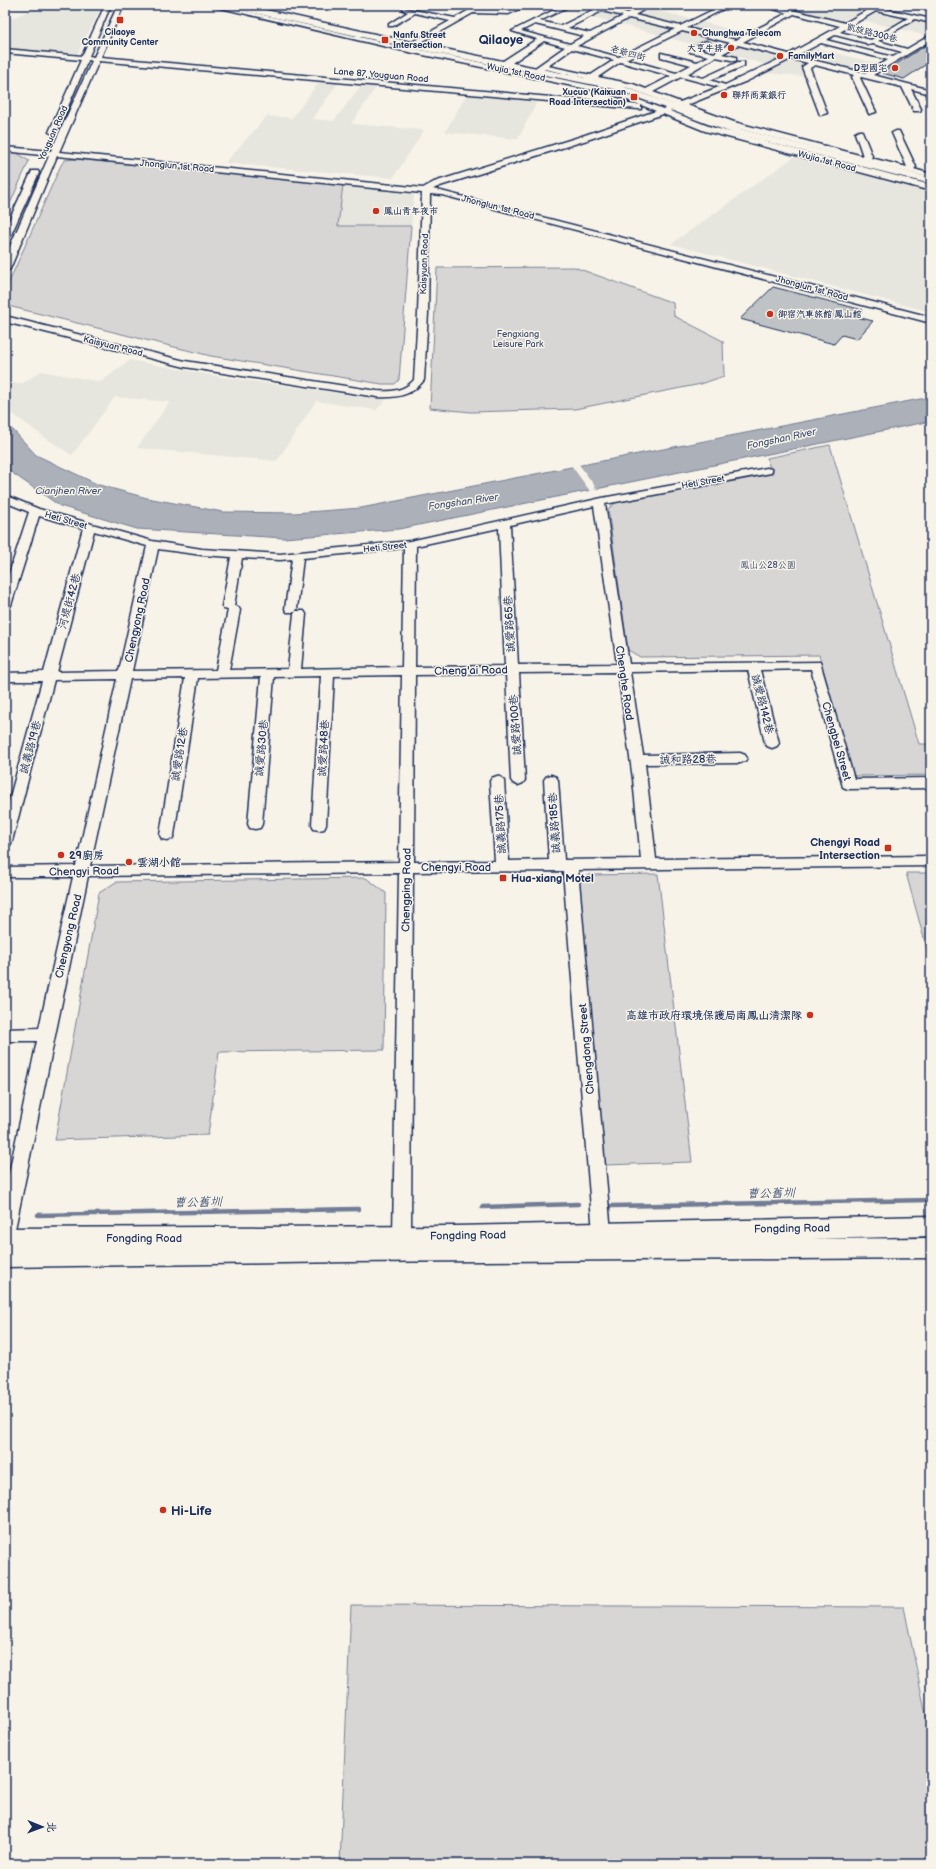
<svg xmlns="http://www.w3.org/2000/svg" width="936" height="1869" font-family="'Balsamiq Sans','LXGW WenKai TC',sans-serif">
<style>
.built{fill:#e6e5de}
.green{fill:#d7d6d4;stroke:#798299}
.water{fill:#acb0b9;stroke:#727c95}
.pier{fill:#f7f3e8}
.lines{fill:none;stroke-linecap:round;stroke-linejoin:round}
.stream{stroke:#727c95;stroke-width:4.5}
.building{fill:#c0c3c5;stroke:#1b2f5e}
.minor-casing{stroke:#1b2f5e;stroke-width:3}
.major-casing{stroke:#1b2f5e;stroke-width:3}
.minor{fill:#f7f3e8;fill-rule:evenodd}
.major{fill:#f7f3e8;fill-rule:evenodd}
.poi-dot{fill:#c8321e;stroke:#f7f3e8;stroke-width:1.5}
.labels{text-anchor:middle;stroke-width:3;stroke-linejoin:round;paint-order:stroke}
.far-poi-label{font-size:9px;font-weight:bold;fill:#1b2f5e;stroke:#f7f3e8;text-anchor:start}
.far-street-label{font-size:9px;fill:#1b2f5e;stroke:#f7f3e8}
.far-park-label{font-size:9px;fill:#415076;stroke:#f7f3e8}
.far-water-label{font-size:10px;font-style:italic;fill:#465679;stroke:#f7f3e8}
.street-label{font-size:11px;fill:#1b2f5e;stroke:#f7f3e8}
.poi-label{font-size:11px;font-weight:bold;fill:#1b2f5e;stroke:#f7f3e8;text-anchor:start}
.water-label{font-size:12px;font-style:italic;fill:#465679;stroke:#f7f3e8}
.far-district-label{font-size:13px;font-weight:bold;fill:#1b2f5e;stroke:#f7f3e8}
.near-poi-label{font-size:13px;font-weight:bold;fill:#1b2f5e;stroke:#f7f3e8;text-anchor:start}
</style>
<rect width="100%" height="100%" fill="#f7f3e8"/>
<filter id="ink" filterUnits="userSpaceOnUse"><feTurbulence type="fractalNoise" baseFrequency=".025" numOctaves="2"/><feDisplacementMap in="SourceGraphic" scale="8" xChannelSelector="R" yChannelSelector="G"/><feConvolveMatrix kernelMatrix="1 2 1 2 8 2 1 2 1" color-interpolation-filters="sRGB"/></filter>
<g filter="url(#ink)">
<!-- built -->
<g class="built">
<polygon points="24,5 94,5 102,7 77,54 5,48 5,21 35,8"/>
<polygon points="550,5 637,5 748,34 731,43 809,64 801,67 804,76 749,72 764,64"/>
<polygon points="772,5 849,5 931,24 931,34 928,36 862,20 853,25"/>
<polygon points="816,48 879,64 869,71 863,71 806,56 803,54"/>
<polygon points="320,81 338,83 312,119 334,121 362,84 377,86 351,124 424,130 393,178 225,163 267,116 292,118"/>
<polygon points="467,94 538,100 518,139 445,132"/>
<polygon points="797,155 931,190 931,312 671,244"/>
<polygon points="344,185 408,191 413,193 414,196 411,226 338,226"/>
<polygon points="130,360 215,376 386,400 376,410 316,401 277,461 137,448 170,402 115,397 72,455 44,437 5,408 5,384 23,383 41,371 101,382"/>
</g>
<!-- green -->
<g class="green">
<polygon points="5,152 17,153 29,161 5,215"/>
<polygon points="75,159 343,185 338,226 411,226 399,380 395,384 382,384 211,356 8,306 5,303 5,291 61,165 65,160"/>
<polygon points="574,267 673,303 674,316 723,341 724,376 701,384 575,409 471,412 430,408 437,268"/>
<polygon points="830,445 919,744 931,744 931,775 853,776 819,655 640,657 628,650 608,509 619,500 771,472 767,458"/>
<polygon points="906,873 931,873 931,964"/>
<polygon points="658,874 692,1162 605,1165 578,881 588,875"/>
<polygon points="366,878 386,893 384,1050 219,1052 208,1135 55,1140 99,893 116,882"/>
<polygon points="351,1605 904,1607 931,1740 931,1864 340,1864"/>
</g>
<!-- water -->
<polygon class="water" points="931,398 931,421 399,529 284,538 137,529 60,506 5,468 5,427 13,430 36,455 99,485 147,498 223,512 294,513 361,508 920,399"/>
<!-- pier -->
<polygon class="pier" points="578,463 597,489 590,491 571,465"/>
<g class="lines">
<!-- stream -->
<g class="stream">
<polyline points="611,1206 931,1200"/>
<polyline points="482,1207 578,1204"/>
<polyline points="38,1215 358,1209"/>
</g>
</g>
<!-- building -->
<g class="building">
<polygon points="931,42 931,61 904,79 882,73"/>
<polygon points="773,287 863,310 857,317 873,321 857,339 842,335 834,344 740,319"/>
</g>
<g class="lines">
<defs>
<g id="minor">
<path d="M105,5H111L89,56L94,57L118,5H124L101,57L640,105L611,94L404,51L208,5H220L403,47L450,21L415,13L393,26H389V24L408,12L403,10V8L455,18L478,5H486L480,9L508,10L519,5H528L509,14L473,13L411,48L613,90L663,109L673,105L628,88L593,80L588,82L584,80L585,78L545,69L541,72H535V68L565,47L544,41L509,65H503V61L537,39L512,31L564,5H572L540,21L561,26L595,9L585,5H604L607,8L628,13L643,5H651L635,15L680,26L723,5H731L687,28L736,40L787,13L761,5H772L845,23L869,9L856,5L875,6L885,5L882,8L931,19V23L915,19L878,41L907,49L931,35V40L873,75L931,90V94L911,89L921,109L920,111H914L902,87L861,77L860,78L876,112L869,114L852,77L854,75L815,65L810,68L827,113L820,115L802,67L808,63L791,59L747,81L687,105L734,122L863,156L855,133L859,131H862L872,156L871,158L907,167L892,133L896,131H899L916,167L914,169L931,174V178L866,162L863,165H857L856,163L859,160L728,126L680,108L670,111L711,127L931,185V191L705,131L663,114L584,141L440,186L433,189L931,317V323L442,195L430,194L428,313L424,380C412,396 396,398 377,397L185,367L5,322V316L185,361L377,391C392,392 404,391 414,380L418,313L422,193L57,156L10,269L5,272V258L49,156L5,151V147L51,151L92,61L88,60L57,132L53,134L49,132L81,60L5,53V49L82,56ZM602,11L623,16L590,33L568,28ZM876,11L908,18L871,40L840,32ZM794,14L840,26L789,54L743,42ZM629,18L675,29L619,57L577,46ZM535,24L584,36L570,44L521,31ZM682,31L731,43L714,53L700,49L710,43L706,41L690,48V52L709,56L697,62L661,53V57L691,65L676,73L626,59ZM835,35L866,43L867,45L873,44L902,52L893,57L826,40ZM821,43L888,60L866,73L796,56ZM738,45L784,57L725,85L710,80L744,66V62H738L703,78L687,74L716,57L736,61V57L722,54ZM572,49L614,60L591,75L548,66ZM99,61L638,109H641V105L656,111L579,137L434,182L423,188L59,152ZM620,62L671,76L646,89L633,84L598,77ZM681,77L719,87L680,102L653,92Z"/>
<polygon points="32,171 38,171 39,173 9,239 5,242 5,229"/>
<path d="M767,468L771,469L772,471L771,473L605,504L629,664L820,662L854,779L931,778V788L848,789L843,787L811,669L760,670L779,743L777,746L772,748L767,746L765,743L748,670L630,672L643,755L740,753L745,755L747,758L745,761L740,763L645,764L656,859L931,856V866L578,870L611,1232L608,1238L602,1240L596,1238L593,1232L563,871L413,872L411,1236L408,1242L402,1244L396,1242L393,1236L399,873L88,876L14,1234L11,1240L5,1242V1192L37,1041H5V1029L39,1028L73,877H5V867L76,866L117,679L54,680L12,841L10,845L5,846V815L42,681H5V673L44,672L83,528L39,516L11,605L9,608L5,609V586L29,512L5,502V495L39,509L152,541L202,549L280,554L410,541L602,498ZM594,506L617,664L518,665L510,525ZM499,528L505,666L415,667L416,546ZM94,531L147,546L119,671L57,672ZM404,548L402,667L301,669L306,614L304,611H296L294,614L288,669L229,670L240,610L238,607L234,606L242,558L280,560L292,559L285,609L287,612H295L297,609L303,558ZM158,549L202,555L231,557L222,606L224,609L228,610L216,670L132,671ZM618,672L633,779L641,859L564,860L558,780L556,777L551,775L546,777L544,780L549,860L509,861L504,781L502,778L497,776L492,778L490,781L495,861L414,862L415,675L506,674L511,780L513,783L518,785L523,783L525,780L519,673ZM402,675L399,862L90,866L130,679L185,678L160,835L162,839L167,840L172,839L174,835L198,678L261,677L248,824L250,828L255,829L260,828L262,824L274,677L321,676L312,825L314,829L319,830L324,829L326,825L334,676Z"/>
</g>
<g id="major">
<polygon points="228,5 243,5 411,42 619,85 740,129 931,178 931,184 732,133 614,89 411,48 232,8"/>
<polygon points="931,1216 931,1236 811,1239 931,1238 931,1258 350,1262 5,1267 5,1228 455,1226"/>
</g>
</defs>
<!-- minor casing -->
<use href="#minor" class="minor-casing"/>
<!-- major casing -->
<use href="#major" class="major-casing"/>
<!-- minor -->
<use href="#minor" class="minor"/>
<!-- major -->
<use href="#major" class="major"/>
</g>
</g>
<!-- markers -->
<g class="poi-dot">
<rect x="116" y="16" width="8" height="8" rx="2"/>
<circle cx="694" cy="33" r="4"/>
<rect x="381" y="36" width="8" height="8" rx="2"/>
<circle cx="731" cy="48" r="4"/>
<circle cx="780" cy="56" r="4"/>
<circle cx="895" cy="68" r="4"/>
<circle cx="724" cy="95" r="4"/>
<rect x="630" y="93" width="8" height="8" rx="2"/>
<circle cx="376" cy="211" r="4"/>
<circle cx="770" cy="314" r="4"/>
<rect x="884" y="844" width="8" height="8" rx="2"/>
<circle cx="61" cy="855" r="4"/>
<circle cx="129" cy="862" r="4"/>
<rect x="499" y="874" width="8" height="8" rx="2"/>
<circle cx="810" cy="1015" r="4"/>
<circle cx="163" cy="1510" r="4"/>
</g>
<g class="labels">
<!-- far-poi labels -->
<g class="far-poi-label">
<text x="120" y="35" text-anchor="middle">Cilaoye<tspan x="120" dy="10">Community Center</tspan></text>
<text x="702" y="36">Chunghwa Telecom</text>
<text x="393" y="38">Nanfu Street<tspan x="393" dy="10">Intersection</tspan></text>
<text x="723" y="51" text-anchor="end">大亨牛排</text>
<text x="788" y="59">FamilyMart</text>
<text x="887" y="71" text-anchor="end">D型國宅</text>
<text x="626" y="95" text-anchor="end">Xucuo (Kaixuan<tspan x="626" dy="10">Road Intersection)</tspan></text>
<text x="732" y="98">聯邦商業銀行</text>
<text x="384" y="214">鳳山青年夜市</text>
<text x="778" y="317">御宿汽車旅館 鳳山館</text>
</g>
<!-- far-street labels -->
<g class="far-street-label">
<text transform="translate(872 33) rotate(14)" y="3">凱旋路300巷</text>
<text transform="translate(628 53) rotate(16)" y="3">老爺四街</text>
<text transform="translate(516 72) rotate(12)" y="3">Wujia 1st Road</text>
<text transform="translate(381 75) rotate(5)" y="3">Lane 87, Youguan Road</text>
<text transform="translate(53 133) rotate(-66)" y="3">Youguan Road</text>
<text transform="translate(827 161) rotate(15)" y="3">Wujia 1st Road</text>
<text transform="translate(177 166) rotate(5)" y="3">Jhonglun 1st Road</text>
<text transform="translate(498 207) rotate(14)" y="3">Jhonglun 1st Road</text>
<text transform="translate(424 264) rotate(-88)" y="3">Kaisyuan Road</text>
<text transform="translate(812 288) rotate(15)" y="3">Jhonglun 1st Road</text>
<text transform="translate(113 346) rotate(14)" y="3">Kaisyuan Road</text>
<text transform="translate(703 482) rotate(-10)" y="3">Heti Street</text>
<text transform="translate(66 520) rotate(16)" y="3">Heti Street</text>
<text transform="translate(385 547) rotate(-6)" y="3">Heti Street</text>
</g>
<!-- far-park labels -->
<g class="far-park-label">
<text x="518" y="337">Fengxiang<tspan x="518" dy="10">Leisure Park</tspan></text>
<text x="768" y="568">鳳山公28公園</text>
</g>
<!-- far-water labels -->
<g class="far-water-label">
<text transform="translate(781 438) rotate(-12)" y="4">Fongshan River</text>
<text x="68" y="494">Cianjhen River</text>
<text transform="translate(463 501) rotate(-8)" y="4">Fongshan River</text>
</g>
<!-- street labels -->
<g class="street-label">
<text transform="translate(69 601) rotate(-75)" y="4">河堤街42巷</text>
<text transform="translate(137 620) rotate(-78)" y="4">Chengyong Road</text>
<text transform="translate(509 624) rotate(-93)" y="4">誠愛路65巷</text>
<text transform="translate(471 670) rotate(-1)" y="4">Cheng'ai Road</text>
<text transform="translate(625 683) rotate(82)" y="4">Chenghe Road</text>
<text transform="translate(763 704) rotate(76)" y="4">誠愛路142巷</text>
<text transform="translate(515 725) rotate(-94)" y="4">誠愛路100巷</text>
<text transform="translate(837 741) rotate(74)" y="4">Chengbei Street</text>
<text transform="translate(30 747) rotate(-75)" y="4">誠義路19巷</text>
<text transform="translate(261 748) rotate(-85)" y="4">誠愛路30巷</text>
<text transform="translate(323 748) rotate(-87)" y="4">誠愛路48巷</text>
<text transform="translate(179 754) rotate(-81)" y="4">誠愛路12巷</text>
<text transform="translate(688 759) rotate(-1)" y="4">誠和路28巷</text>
<text transform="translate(554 823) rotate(-94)" y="4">誠義路185巷</text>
<text transform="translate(500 824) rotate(-93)" y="4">誠義路175巷</text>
<text x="456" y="871">Chengyi Road</text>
<text transform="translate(84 871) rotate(-1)" y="4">Chengyi Road</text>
<text transform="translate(406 890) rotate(-89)" y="4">Chengping Road</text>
<text transform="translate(68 936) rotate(-77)" y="4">Chengyong Road</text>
<text transform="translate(586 1049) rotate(-95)" y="4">Chengdong Street</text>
<text transform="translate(792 1228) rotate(-1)" y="4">Fongding Road</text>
<text transform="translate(468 1235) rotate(-1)" y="4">Fongding Road</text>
<text x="144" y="1242">Fongding Road</text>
</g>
<!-- poi labels -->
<g class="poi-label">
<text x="880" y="846" text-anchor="end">Chengyi Road<tspan x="880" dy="13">Intersection</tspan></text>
<text x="69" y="859">29廚房</text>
<text x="137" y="866">雲湖小館</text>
<text x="511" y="882">Hua-xiang Motel</text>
<text x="802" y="1019" text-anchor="end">高雄市政府環境保護局南鳳山清潔隊</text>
</g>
<!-- water labels -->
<g class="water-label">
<text transform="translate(771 1193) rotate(-1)" y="4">曹公舊圳</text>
<text transform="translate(198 1202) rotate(-1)" y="4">曹公舊圳</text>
</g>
<!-- far-district labels -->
<g class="far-district-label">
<text x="501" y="44">Qilaoye</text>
</g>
<!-- near-poi labels -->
<g class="near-poi-label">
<text x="171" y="1515">Hi-Life</text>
</g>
</g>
<!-- margin -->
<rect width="936" height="1869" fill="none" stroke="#f7f3e8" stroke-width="20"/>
<rect x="10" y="10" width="916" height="1849" fill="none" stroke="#1b2f5e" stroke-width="1.5" filter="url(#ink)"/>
<!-- north arrow -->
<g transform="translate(42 1827) rotate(91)" stroke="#f7f3e8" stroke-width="3" paint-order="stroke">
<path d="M0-3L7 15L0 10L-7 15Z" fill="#1b2f5e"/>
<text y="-6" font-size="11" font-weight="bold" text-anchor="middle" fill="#1b2f5e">北</text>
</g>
</svg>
